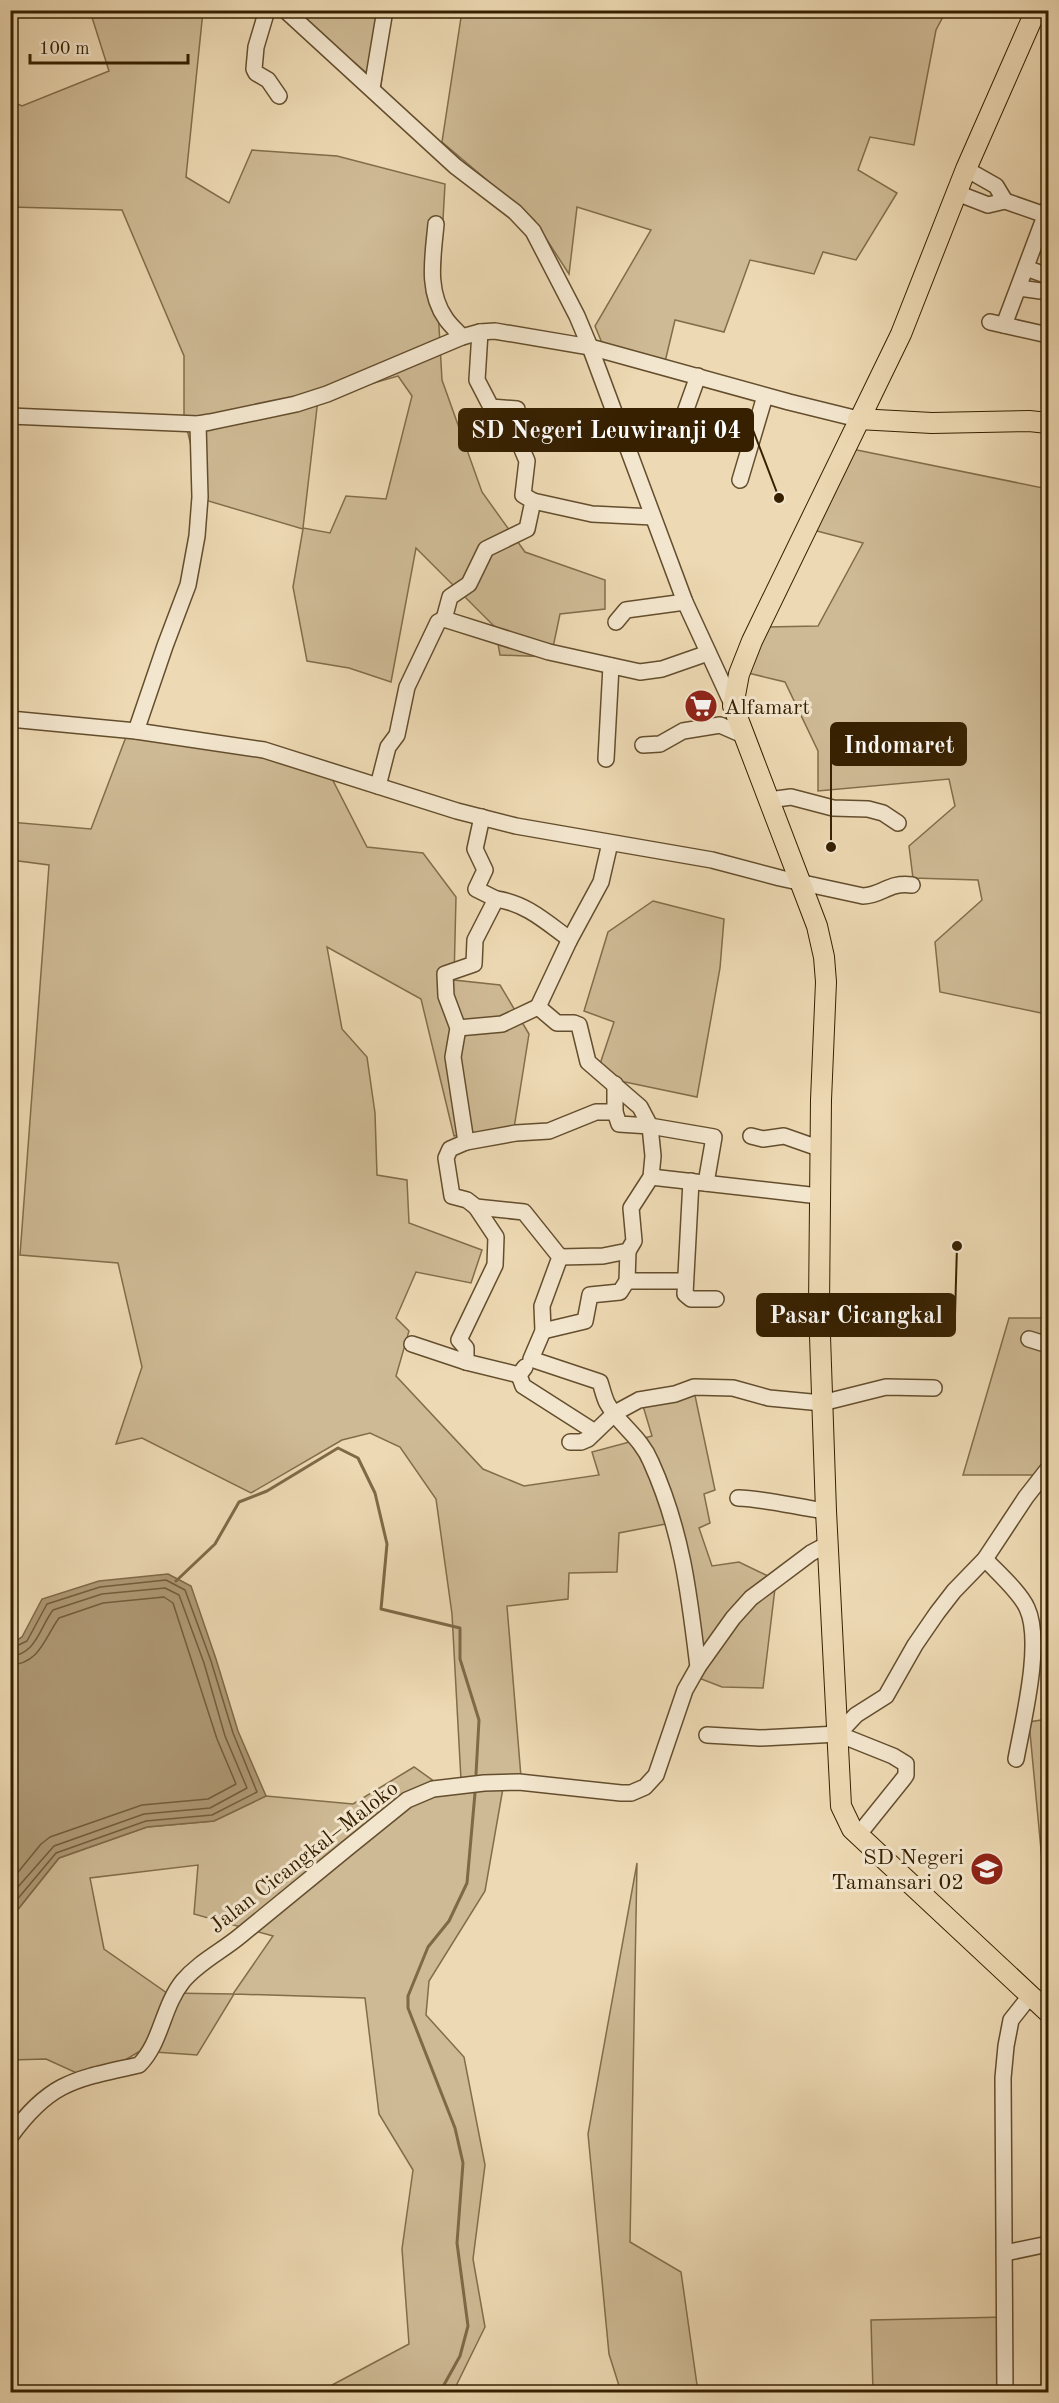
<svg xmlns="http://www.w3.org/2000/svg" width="1059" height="2403" font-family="'Old Standard TT',serif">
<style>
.green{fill:#ceba95;stroke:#826d4a;stroke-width:1.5;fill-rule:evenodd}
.water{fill:#af9a76;stroke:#7f6947;stroke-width:1.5}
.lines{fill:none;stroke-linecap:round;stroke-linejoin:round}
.shore{stroke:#725d3b;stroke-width:1.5}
.stream{stroke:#7f6947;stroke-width:3}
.minor-casing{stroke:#644e2d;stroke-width:18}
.major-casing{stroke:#362000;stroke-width:22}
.minor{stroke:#f3e6ce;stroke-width:15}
.major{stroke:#edd9b3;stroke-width:20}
.labels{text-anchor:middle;stroke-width:6;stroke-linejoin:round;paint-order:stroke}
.poi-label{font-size:22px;fill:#362000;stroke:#f3e6ce;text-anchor:start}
.street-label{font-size:22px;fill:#362000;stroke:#f3e6ce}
.leader{fill:none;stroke:#362000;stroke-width:2}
.callout-dot{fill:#362000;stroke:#f3e6ce;stroke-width:2}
.callout{fill:#362000;stroke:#362000;stroke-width:2}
.callout-label{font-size:24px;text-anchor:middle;font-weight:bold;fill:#fff}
</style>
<rect width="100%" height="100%" fill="#edd9b3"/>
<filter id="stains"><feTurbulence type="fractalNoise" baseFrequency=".00333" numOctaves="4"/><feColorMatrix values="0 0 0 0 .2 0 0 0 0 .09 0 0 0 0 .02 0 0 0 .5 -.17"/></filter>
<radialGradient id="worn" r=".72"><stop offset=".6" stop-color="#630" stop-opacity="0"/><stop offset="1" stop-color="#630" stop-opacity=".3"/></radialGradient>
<!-- green -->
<g class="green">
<path d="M90,11H203L186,177L229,203L252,150L337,156L445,184L438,309L442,380L482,492L525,552L605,580V609L560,614L551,657L500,655L495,627L416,548L391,682L349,668L307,661L293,587L303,529L205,500L184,418V356L122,210L11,207V101L22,106L109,71ZM398,376L412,396L386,499L346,496L330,533L303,528L318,399Z"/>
<polygon points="293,11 390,11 381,85"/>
<polygon points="462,11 946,11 936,30 914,145 870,137 858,170 897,193 856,260 823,252 814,274 750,260 724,332 675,320 665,362 602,343 595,326 651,230 577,207 569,274 534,220 442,142"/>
<polygon points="852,449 1048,489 1048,1012 1041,1013 940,992 935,942 982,900 978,880 913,878 909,846 955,806 949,779 818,791 818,751 785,682 748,673 766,627 818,626 863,543 813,530"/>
<path d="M129,729L326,767L367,847L423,853L456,897L454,980L500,985L529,1034L514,1128L454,1136L421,999L327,947L342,1029L367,1057L375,1113L377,1175L407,1180L409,1223L482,1250L471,1283L416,1272L396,1318L409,1331L396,1376L483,1469L524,1486L599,1475L592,1452L652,1436L643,1406L693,1386L715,1490L704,1494L710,1523L699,1528L712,1566L739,1562L776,1580L763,1688L722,1687L691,1675L676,1522L619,1533L617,1572L569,1573L568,1599L507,1606L522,1789L503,1788L485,1891L429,1981L426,2015L464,2057L485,2165L473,2259L485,2327L453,2392H319L409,2344L402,2249L413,2170L379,2114L365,1998L234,1994L197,2055L140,2051L92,2080L46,2059L11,2060V1918L59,1858L147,1827L214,1821L266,1796L353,1804L414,1767L438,1784L461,1780L452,1614L436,1499L400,1447L370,1433L342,1440L251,1493L142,1438L116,1444L142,1367L118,1263L20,1255L49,865L11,860L10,822L91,829ZM198,1865L194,1914L273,1936L233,1994L167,1993L104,1949L90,1878Z"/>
<polygon points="653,901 724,919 720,968 697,1097 596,1076 614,1022 584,1011 608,932"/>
<polygon points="1009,1318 1048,1318 1048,1475 963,1475"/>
<polygon points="1048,1719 1048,1882 1043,1871 1029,1722"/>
<polygon points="637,1863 630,2242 681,2272 698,2392 621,2392 609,2354 588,2134"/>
<polygon points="1006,2317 1008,2392 873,2392 871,2320"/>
</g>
<!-- water -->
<polygon class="water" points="168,1574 191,1586 216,1659 238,1731 266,1796 214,1821 147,1827 59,1858 11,1918 11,1644 22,1637 42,1599 99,1581"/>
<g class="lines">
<!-- shore -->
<g class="shore">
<polyline points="10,1649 27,1641 47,1604 100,1587 166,1580 185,1590 211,1661 233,1733 257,1792 212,1815 146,1821 56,1853 10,1908"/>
<path d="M10,1656C36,1655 40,1627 53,1610L102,1594L165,1588L179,1595L204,1663L225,1736L247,1788L210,1808L144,1814L54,1846L10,1896"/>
<path d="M10,1665C40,1664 45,1637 59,1618L103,1603L164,1597L173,1603L217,1739L236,1784L208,1799L142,1805L50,1837L41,1844L10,1882"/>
</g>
<!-- stream -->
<g class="stream">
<polyline points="176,1581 215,1544 239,1502 267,1491 338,1448 358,1458 375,1493 387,1544 381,1609 460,1628 460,1659 479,1720 476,1774"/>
<polyline points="440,2392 460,2356 468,2326 457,2243 463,2163 455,2128 408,2008 408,1996 428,1947 449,1921 467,1883 475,1793"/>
</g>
<defs>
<g id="minor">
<polyline points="267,10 256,47 254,69 256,73 268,80 279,96"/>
<polyline points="285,10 455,166 515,212 533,231 577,316 590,347 685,602 733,706"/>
<polyline points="372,88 385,10"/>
<polyline points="966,169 996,186 1005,201"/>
<polyline points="957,193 988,205 1005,201 1048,216"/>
<path d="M436,224C433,257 426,291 446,319C451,326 457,331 462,337"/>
<polyline points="1026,268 1048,276"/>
<polyline points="1019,288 1048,292"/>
<polyline points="990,322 1048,335"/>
<polyline points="1004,325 1048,208"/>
<polyline points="10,416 198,424 210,422 296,404 327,394 462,337 480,332 495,331 590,347 789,402 858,419"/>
<polyline points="675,440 698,376"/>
<polyline points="740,480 765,396"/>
<polyline points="533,501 592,514 653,517"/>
<polyline points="444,619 450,597 469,584 486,549 527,529 533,501 523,495 527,461 513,428 517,409 491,407 477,380 480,332"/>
<polyline points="616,622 626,610 685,602"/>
<path d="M10,719L136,731L264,750L457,811L516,826L712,860L780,878L863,896C884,895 887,882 912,885"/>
<polyline points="136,731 165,646 188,585 197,536 200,497 198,424"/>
<polyline points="643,745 660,744 683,731 720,725 743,735"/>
<polyline points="606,759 611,666"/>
<polyline points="378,786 388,747 397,735 407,687 438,622 444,619 549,652 640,672 662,669 708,653"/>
<polyline points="769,800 791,797 833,808 868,809 883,813 898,823"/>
<path d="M482,817L475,849L485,870L476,889L496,899L475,940L474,964L445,974L446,996L458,1028L453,1057L466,1142L450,1149L446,1158L452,1196L467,1200L476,1207L524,1212L560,1257L542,1306L543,1331L531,1359L600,1382C602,1388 604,1397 607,1403C619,1425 641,1437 651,1462C682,1531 689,1592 698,1667"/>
<path d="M496,899C525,903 545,921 568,938L569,941L538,1007L557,1023H574L579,1025L588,1062L640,1107L650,1126L653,1156L651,1177L631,1208L634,1241L628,1251L603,1256L560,1257"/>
<polyline points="569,941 601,882 610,843"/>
<polyline points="458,1028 502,1024 538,1007"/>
<polyline points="615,1084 615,1112 619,1124 650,1126 714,1137 706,1183"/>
<polyline points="751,1136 763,1139 784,1136 821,1149"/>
<polyline points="466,1142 516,1133 549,1131 596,1112 615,1112"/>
<polyline points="651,1177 819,1196"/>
<polyline points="691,1181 685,1294 691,1299 716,1299"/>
<polyline points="476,1207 496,1237 495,1265 459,1340 466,1348 466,1362 519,1375"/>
<polyline points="627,1281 685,1281"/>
<polyline points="543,1331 585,1321 590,1295 620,1292 627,1281 628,1251"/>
<polyline points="1029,1339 1048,1345"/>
<polyline points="412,1344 466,1362"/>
<polyline points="525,1367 519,1375 523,1386 595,1432"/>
<polyline points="570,1442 581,1442 588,1439 615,1413 639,1400 675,1394 694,1387 733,1388 769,1398 822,1403 886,1387 934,1388"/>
<path d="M738,1498C767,1499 796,1507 826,1511"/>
<path d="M985,1559C997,1572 1020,1592 1027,1608C1043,1642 1023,1721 1016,1759"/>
<polyline points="838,1734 856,1715 886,1696 915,1645 937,1613 954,1591 985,1559 1026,1497 1048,1469"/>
<polyline points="707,1735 760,1738 838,1734 893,1756 906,1764 906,1775 904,1778 859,1834"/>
<path d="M10,2137C50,2081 76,2079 139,2065C162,2042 162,2007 183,1981C199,1962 222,1951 240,1936C296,1890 351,1845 407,1800L433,1789L484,1783L519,1782L621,1793H631L645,1787L656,1775L685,1690L698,1667L733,1618L751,1598L811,1553L828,1544"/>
<polyline points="1005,2253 1048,2244"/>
<polyline points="1005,2392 1003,2078 1006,2046 1011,2020 1030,1996"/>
</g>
<g id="major">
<polyline points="1036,10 966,169 901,334 752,641 739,674 733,706 817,926 824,957 826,982 821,1100 819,1307 826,1511 841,1806 852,1829 1048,2012"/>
<polyline points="858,419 932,423 1029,421 1048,423"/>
</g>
</defs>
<!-- minor casing -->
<use href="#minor" class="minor-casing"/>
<!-- major casing -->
<use href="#major" class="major-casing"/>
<!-- minor -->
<use href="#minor" class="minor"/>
<!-- major -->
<use href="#major" class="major"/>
</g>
<!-- icons -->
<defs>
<symbol id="supermarket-disc" viewBox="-11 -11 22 22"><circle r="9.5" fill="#8f2418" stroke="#f3e6ce"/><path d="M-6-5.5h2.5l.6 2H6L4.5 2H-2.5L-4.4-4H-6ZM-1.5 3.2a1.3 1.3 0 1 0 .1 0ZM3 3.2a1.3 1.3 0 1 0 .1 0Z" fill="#fff"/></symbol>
<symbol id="school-disc" viewBox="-11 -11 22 22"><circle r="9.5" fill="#8f2418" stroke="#f3e6ce"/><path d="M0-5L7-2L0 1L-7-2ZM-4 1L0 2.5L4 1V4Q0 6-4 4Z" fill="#fff"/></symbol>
</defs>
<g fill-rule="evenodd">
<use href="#supermarket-disc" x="682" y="687" width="38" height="38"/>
<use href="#school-disc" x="968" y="1850" width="38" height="38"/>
</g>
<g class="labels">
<!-- poi labels -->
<g class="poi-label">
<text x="724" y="714">Alfamart</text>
<text x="964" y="1864" text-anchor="end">SD Negeri<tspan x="964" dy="25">Tamansari 02</tspan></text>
</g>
<!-- street labels -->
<g class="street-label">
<text transform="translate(303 1856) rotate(-38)" y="8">Jalan Cicangkal–Maloko</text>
</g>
</g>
<!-- callouts -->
<path class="leader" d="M779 498L753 430M831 847L831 744M957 1246L955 1315"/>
<g class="callout-dot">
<circle cx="779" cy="498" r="6"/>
<circle cx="831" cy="847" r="6"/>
<circle cx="957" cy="1246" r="6"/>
</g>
<g class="callout">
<rect x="459" y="409" width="294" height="42" rx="6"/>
<rect x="831" y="723" width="135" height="42" rx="6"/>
<rect x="757" y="1294" width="198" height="42" rx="6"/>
</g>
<g class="callout-label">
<text x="606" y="438">SD Negeri Leuwiranji 04</text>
<text x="899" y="753">Indomaret</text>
<text x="856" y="1323">Pasar Cicangkal</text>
</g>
<!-- margin -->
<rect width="1059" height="2403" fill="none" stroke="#edd9b3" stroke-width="36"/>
<rect x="12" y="12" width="1035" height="2379" fill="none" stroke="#362000" stroke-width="3"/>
<rect x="18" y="18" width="1023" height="2367" fill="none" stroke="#362000" stroke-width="1.5"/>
<!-- scale -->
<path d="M30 54v9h158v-9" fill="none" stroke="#362000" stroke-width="3"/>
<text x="39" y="54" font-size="18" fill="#362000" stroke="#f3e6ce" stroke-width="4.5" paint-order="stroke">100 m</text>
<rect width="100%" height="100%" filter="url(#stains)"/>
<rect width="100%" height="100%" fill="url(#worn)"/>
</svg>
